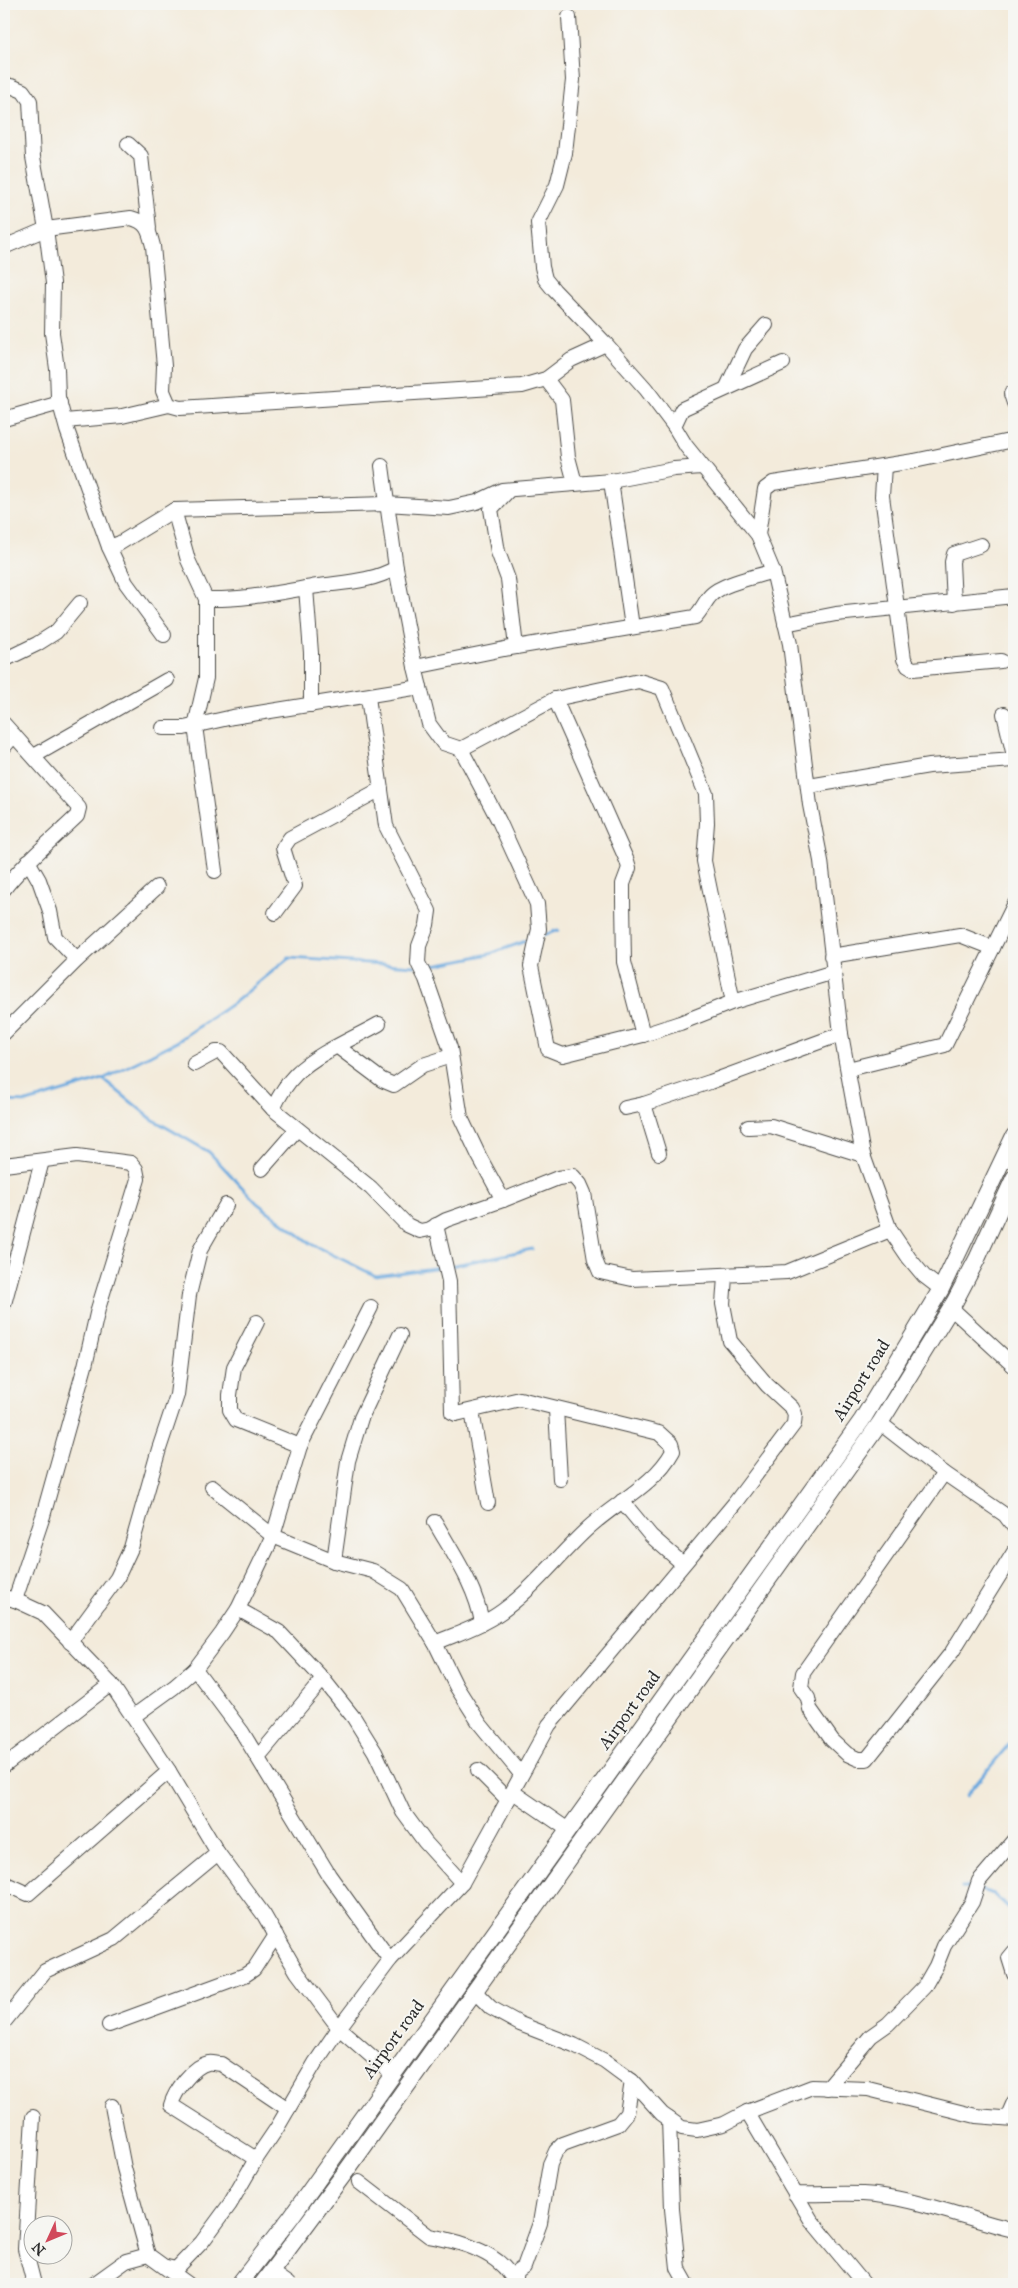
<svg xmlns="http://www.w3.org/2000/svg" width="1018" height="2288" font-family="'IM FELL Great Primer',serif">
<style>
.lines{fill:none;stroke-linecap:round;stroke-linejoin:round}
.stream{stroke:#6ca9de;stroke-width:3}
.minor-casing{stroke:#494845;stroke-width:16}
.major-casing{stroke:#494845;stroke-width:18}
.minor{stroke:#fff;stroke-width:14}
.major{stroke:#fff;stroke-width:16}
.labels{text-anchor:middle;stroke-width:4;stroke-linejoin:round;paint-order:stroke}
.street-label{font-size:18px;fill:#2b2b2b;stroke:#f6f6f2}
</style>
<rect width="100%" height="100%" fill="#f6f6f2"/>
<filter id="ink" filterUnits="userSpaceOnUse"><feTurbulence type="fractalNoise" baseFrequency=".02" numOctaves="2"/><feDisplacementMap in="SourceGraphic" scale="10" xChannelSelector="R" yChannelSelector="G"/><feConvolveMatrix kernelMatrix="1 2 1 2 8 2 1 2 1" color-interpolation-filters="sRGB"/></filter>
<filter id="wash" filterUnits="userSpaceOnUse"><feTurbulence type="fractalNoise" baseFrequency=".0096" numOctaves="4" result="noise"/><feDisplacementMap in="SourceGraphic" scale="20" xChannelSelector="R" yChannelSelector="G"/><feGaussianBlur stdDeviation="1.12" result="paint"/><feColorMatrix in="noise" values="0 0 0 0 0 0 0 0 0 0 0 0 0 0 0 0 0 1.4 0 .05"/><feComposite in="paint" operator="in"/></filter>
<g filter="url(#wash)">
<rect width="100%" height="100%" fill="#f3ebdb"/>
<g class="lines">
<!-- stream -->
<g class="stream">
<polyline points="542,936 558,930"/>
<polyline points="424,967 490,954 534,938"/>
<polyline points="103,1079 152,1119 209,1152 257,1203 311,1244 376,1276 441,1267"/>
<polyline points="4,1101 27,1102 103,1079 178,1041 235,1002 289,958 415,966"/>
<polyline points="450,1266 532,1249"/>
<polyline points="966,1796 1014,1738"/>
<polyline points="962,1887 974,1888"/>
<polyline points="980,1890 994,1894 1014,1913"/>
</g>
</g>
</g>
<g filter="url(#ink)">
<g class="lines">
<defs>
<g id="minor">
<polyline points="569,17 573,80 565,153 557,185 538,223 542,267 545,279 554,290 606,344"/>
<polyline points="4,86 11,86 23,91 30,101 33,157 46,229 53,283 52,333 57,369 58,397 67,430 109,547 120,543 174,510 386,504 449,508 477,502 502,490 611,481 674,469 702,467"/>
<polyline points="128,144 141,156 149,228"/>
<path d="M4,247L46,229L131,218C147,222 149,230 153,246L164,366L163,391L169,405L180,408L522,386L546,379L571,360L606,344L646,389L674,426L686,446L758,535L773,571L790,644L810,805L821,861L841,1034L863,1155L890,1230L909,1258L924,1276L941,1289"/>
<polyline points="546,379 562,400 568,457 575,483"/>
<polyline points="727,387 745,349 766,325"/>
<polyline points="1011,394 1014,403"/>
<polyline points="4,419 60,403"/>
<polyline points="65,421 122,416 169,405"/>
<polyline points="674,426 682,409 783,363"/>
<polyline points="382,466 396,568 415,667 429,724 443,743 461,749 499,821 537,904 539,929 531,966 548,1049 563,1055 643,1035 680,1023 733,1002 834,972"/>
<polyline points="884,466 882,496 904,659 908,666 913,669 1001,661"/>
<polyline points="611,481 632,627"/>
<polyline points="507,492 491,509 498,552 508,579 516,647"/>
<path d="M174,510L188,560L206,599C244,600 281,592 318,586C346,582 371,582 396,568"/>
<polyline points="758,535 765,489 773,483 914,461 1014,440"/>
<polyline points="109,547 126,583 164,635"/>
<polyline points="306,588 311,653 311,705"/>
<polyline points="206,599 206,678 195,726 215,871"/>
<polyline points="954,603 952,562 954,554 981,545"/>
<polyline points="785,624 836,614 1014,596"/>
<polyline points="4,660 37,644 56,632 80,603"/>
<path d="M415,667L504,649L695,617C702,610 705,601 711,595C723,583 756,577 773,571"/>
<polyline points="368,697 386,826 429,911 427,925 419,946 418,963 426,979 450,1048 461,1118 479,1156 503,1200"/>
<polyline points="555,699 627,861 629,868 623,884 623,901 624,962 643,1035"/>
<polyline points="1004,714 1014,756"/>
<path d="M4,724L79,808L77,816C52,840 25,862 4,889"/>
<polyline points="163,728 184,728 233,717 420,687"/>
<polyline points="4,747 14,735"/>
<polyline points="461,749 555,699 639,681 662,688 706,794 707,823 704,861 733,1002"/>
<polyline points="34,756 167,680"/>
<polyline points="809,786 929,766 1014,760"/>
<polyline points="28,861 39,880 50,911 55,937 77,960"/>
<polyline points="275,913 295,886 283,848 290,838 381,789"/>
<polyline points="831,956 960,935 993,948"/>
<polyline points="4,1033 77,960 157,887"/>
<polyline points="338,1047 382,1080 394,1085 423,1065 451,1056"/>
<polyline points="194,1064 216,1052 221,1052 273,1109 371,1188 407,1225 420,1231 430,1229 446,1220 503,1200 558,1178 573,1176 580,1184 584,1193 595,1260 600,1272 632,1279 787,1272 890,1230"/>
<polyline points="848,1069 945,1045 1014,905"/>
<polyline points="644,1104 659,1153"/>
<polyline points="625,1108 644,1104 710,1082 841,1034"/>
<path d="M273,1109C279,1096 286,1084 296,1074C316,1054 354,1038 379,1024"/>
<polyline points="748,1127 771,1126 863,1155"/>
<polyline points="4,1165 77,1156 131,1163 136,1169 138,1179 98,1309 85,1366 43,1516 15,1600"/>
<polyline points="262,1169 297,1129"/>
<polyline points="4,1304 42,1161"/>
<polyline points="951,1308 1014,1366"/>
<polyline points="257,1322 234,1367 230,1395 230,1410 236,1420 300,1446"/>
<polyline points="556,1409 560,1479"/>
<polyline points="472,1411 488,1503"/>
<polyline points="880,1423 944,1473 1005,1515 1014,1527"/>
<polyline points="944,1473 803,1673 801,1688 808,1698 810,1709 832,1740 847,1754 858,1759 867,1759 952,1652 1014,1552"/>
<polyline points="212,1487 273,1536 334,1561 373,1571 402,1589 435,1643 456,1686 480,1724 521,1774"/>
<polyline points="622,1501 651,1536 683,1564"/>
<path d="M435,1522C453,1554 476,1586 482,1623"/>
<polyline points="334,1561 348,1461 361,1418 400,1335"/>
<polyline points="4,1597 15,1600 43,1613 111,1684 169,1771 218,1853 264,1915 297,1972 339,2028 393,2075"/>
<polyline points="238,1609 279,1632 323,1679 354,1718 375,1752 403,1812 425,1842 462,1883"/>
<polyline points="70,1642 117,1578 131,1548 159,1449 177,1395 189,1295 200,1250 226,1205"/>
<path d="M435,1643C456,1634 479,1627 498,1614C531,1592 557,1557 586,1530C614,1503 654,1486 673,1451L671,1444L659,1433L520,1399L456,1414L452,1412L449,1281L436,1225"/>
<polyline points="195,1669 242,1732 329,1875 390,1960"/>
<polyline points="134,1716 174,1687 195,1669 222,1633 238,1609 273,1536 300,1446 371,1307"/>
<polyline points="258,1757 323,1679"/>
<polyline points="4,1766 111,1684"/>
<polyline points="478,1770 508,1800"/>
<polyline points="513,1792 567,1829"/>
<polyline points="4,1883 28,1894 169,1771"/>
<polyline points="1014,1952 1009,1958 1014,1974"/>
<polyline points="476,1989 479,1996 491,2008 520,2024 574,2045 605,2061 632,2081 662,2114 682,2128 697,2130 724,2124 747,2112 812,2087 868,2089 976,2116 1014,2119"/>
<polyline points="4,2022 45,1971 114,1939 218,1853"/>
<polyline points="109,2025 245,1975 254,1969 276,1935"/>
<polyline points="827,2088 871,2036 888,2024 924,1987 936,1966 944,1946 972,1902 979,1881 1014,1840"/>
<polyline points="112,2106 124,2168 148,2255"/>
<polyline points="747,2112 811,2220 864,2284"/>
<polyline points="33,2117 25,2249 34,2284"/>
<polyline points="1007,2118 1014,2102"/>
<polyline points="669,2119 672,2209 678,2268 687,2284"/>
<path d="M256,2159L171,2105C175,2091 193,2066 208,2063C212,2062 217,2064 221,2064L288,2109"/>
<path d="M359,2182L429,2236C459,2241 503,2253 515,2284"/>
<path d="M795,2194C822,2195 850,2192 876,2195C923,2201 968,2219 1014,2230"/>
<polyline points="167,2267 176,2269 202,2242 230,2204 256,2159 277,2128 315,2063 339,2028 390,1960 462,1883 549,1725 734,1504 794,1424 795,1414 792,1408 767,1385 730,1341 723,1304 725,1277"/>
<polyline points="271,2272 288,2284"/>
<polyline points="94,2284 126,2261 148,2255 188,2284"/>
<polyline points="515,2284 517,2272 524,2267 540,2223 550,2164 556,2151 563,2144 618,2124 627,2113 632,2081"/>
</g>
<g id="major">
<polyline points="239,2284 291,2217 862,1420 941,1289 1014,1136"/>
<polyline points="262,2284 347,2170 880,1423 955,1301 977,1259 1014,1178"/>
</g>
</defs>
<!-- minor casing -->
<use href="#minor" class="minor-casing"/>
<!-- major casing -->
<use href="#major" class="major-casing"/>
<!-- minor -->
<use href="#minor" class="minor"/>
<!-- major -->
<use href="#major" class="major"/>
</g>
</g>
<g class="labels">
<!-- street labels -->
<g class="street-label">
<text transform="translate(861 1380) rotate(-58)" y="6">Airport road</text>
<text transform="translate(629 1710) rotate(-54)" y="6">Airport road</text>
<text transform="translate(393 2039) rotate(-54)" y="6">Airport road</text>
</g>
</g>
<!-- margin -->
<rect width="1018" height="2288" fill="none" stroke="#f6f6f2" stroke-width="20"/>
<!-- north arrow -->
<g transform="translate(48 2240) rotate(226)"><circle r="24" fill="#f6f6f2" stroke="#a5a5a2"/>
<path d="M0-4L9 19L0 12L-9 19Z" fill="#d1495b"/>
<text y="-8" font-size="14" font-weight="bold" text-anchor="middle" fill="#2b2b2b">N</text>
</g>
</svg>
